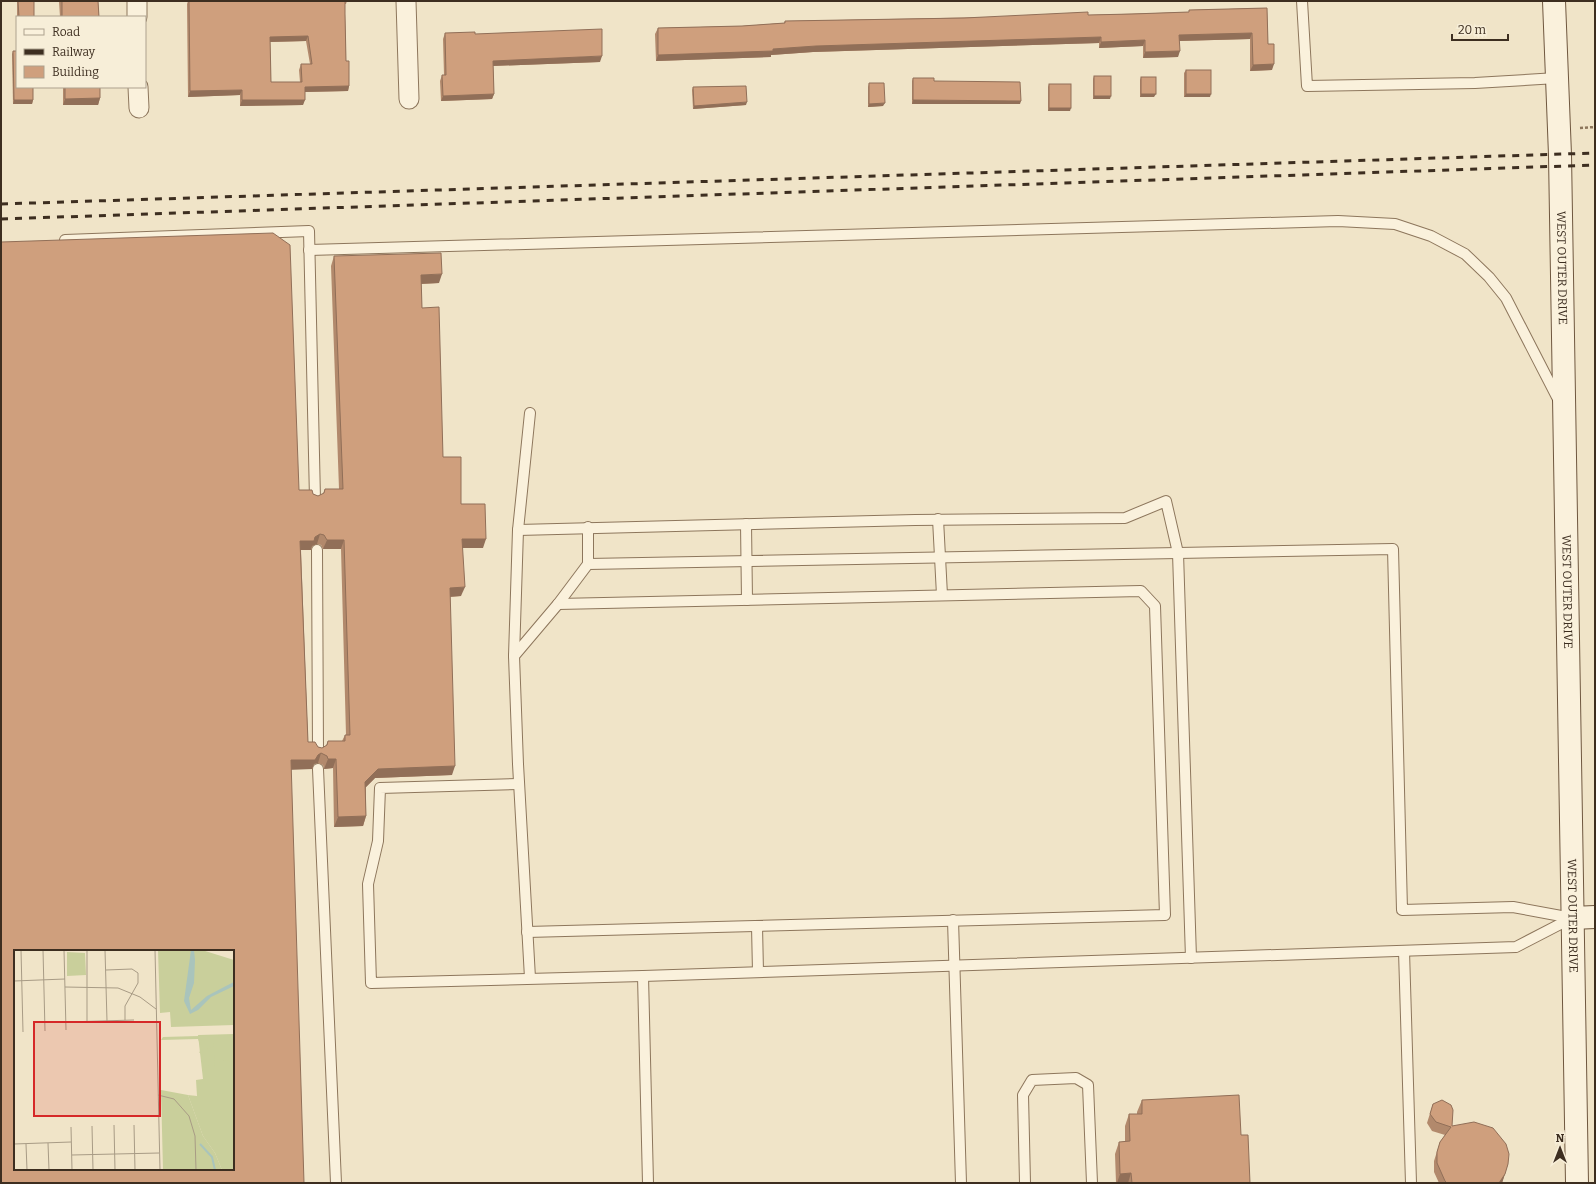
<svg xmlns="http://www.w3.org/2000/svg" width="1596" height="1184" font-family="Bitter,serif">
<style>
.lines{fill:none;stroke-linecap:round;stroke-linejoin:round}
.lane-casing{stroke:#8d765c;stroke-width:12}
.street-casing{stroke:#8d765c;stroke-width:21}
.secondary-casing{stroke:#6f573f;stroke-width:24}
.path{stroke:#8d765c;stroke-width:2.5;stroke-dasharray:3 2;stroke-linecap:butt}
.lane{stroke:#faf1dc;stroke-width:10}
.street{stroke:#faf1dc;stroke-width:19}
.secondary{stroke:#faf1dc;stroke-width:22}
.rail{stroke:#3d2e20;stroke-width:3;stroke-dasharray:7 7;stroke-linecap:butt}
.wall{fill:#b2896c;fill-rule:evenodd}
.shaded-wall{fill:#916f58}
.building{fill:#cf9f7d;stroke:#916f58;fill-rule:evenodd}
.labels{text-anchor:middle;stroke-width:4;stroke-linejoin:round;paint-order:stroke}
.street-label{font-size:12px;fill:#3d2e20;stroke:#f7eed8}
.inset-river{fill:none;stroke:#a9c4bc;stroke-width:2}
.inset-road{fill:none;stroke:#a89b85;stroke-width:1}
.view{fill:#d62828;fill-opacity:0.15;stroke:#d62828;stroke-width:2}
.inset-edge{fill:none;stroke:#3d2e20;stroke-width:2}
</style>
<rect width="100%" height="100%" fill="#f0e4c8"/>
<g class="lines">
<defs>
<g id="lane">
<polyline points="1302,1 1307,86 1475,83 1557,78"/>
<polyline points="65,240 309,231 315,499"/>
<polyline points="309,250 1338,221 1395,224 1431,236 1465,254 1489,277 1506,298 1559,401"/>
<polyline points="938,519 942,595"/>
<polyline points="746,524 747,600"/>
<polyline points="518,530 915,520 1125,518 1166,501 1178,553 1191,958"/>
<polyline points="317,550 318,751"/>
<polyline points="588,564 588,527"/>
<polyline points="514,656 518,530 530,413"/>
<polyline points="318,769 336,1183"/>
<polyline points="519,784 380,788 378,841 368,884 371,983 643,976 1516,947 1572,918"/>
<polyline points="953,920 961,1183"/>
<polyline points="757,926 758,972"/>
<polyline points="527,932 1165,915 1155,606 1141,591 558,604"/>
<polyline points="1404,951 1411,1183"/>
<polyline points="643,976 648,1183"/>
<polyline points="530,978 518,764 514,656 558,604 588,564 1393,549 1402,910 1513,907 1572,918"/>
<polyline points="1025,1183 1023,1095 1032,1080 1076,1078 1088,1085 1092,1183"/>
</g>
<g id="street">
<polyline points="137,1 137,17"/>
<polyline points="406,1 409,99"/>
<polyline points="138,87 139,108"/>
</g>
<g id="secondary">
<path id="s1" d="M1554,1L1560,155L1577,1183"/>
<polyline points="1572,918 1595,917"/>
</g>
</defs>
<!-- lane casing -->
<use href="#lane" class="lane-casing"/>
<!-- street casing -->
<use href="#street" class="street-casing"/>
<!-- secondary casing -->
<use href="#secondary" class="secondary-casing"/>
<!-- path -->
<polyline class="path" points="1580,128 1595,127"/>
<!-- lane -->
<use href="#lane" class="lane"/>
<!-- street -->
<use href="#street" class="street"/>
<!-- secondary -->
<use href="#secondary" class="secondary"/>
<!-- rail -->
<g class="rail">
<polyline points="1,204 1595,153"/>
<polyline points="1,219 1595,165"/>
</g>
</g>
<!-- wall -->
<g class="wall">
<rect x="17" y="1" width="17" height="16"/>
<polygon points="59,1 98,1 99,17 60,17"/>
<path d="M188,1H347L346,4H345V14L346,61L349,86L348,91L305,92L303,105L240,106V95L188,97L187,4ZM306,41L310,64H301L299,70L300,82H271L270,42Z"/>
<polygon points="1267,8 1268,44 1272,70 1250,71 1250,39 1179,41 1178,57 1143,58 1143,46 1099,48 1099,43 813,52 771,55 771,57 656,61 655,34 658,28 742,26 784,23 785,21 1088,15 1189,12 1189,10"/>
<polygon points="445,33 475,34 600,62 493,66 494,94 492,99 441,101 440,81 442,75 444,75 443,39"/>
<polygon points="13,51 33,100 32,104 13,104 12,54"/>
<polygon points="1186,70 1210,97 1184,97 1184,73"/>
<polygon points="1094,76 1110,99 1093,99 1093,79"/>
<polygon points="1141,77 1154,97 1140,97 1140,80"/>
<polygon points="913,78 934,81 1020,104 912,104 912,81"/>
<polygon points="869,83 883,106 868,107 868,87"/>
<polygon points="1049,84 1070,111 1048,111 1048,87"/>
<polygon points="63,87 100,87 100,98 98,105 63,105"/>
<polygon points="693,87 746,105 693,109 692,90"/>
<path d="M334,256L439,283L421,284L422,308L443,457L461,504L483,548H462L461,596L450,597L452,775L375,778L366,787V816L363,826L334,827L333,768L324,769L323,765L318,763L314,764L312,769H291L1,1183L299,490L313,494L318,496L323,494L325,489H339L331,266ZM317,544L321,545L323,549H341L346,735H345L342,741H328L326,746L322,748L318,747L308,742L301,550H311L312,546Z"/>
<polygon points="1142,1100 1241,1135 1250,1183 1116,1183 1115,1154 1119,1142 1125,1142 1125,1126 1129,1114 1137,1114 1137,1112"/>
<polygon points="1433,1104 1452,1126 1508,1164 1502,1183 1439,1183 1434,1172 1434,1161 1440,1142 1445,1135 1432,1131 1427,1123"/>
</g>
<!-- shaded-wall -->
<g class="shaded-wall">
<polygon points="1252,33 1250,39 1177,41 1179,35"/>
<polygon points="308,36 306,41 268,42 270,37"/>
<polygon points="1101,37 1099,43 813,52 771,55 771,57 656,61 658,55 773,49 816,46"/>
<polygon points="1145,40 1143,46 1099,48 1101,42"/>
<polygon points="1180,51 1178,57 1143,58 1145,52"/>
<polygon points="602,56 600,62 491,66 493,61"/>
<polygon points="1274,64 1272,70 1250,71 1253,65"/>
<polygon points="349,86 348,91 303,92 305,87"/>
<polygon points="242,90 240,95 188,97 190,91"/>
<polygon points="494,94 492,99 441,101 443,96"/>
<polygon points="1141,94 1156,94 1154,97 1140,97"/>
<polygon points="1186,94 1211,94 1210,97 1184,97"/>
<polygon points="1094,96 1111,96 1110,99 1093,99"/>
<polygon points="100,98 98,105 63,105 65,99"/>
<polygon points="14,100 33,100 32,104 13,104"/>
<polygon points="242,100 305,100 303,105 240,106"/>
<polygon points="913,100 1021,101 1020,104 912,104"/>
<polygon points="747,102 746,105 693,109 694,106"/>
<polygon points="885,103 883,106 868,107 869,104"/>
<polygon points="1049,108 1071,108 1070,111 1048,111"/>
<polygon points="442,274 439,283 418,284 421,275"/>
<polygon points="320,534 317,544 312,546 311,550 297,550 300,541 315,537"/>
<polygon points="462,539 486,539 483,548 458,548"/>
<polygon points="327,540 344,540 341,549 323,549"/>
<polygon points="465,587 461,596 446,597 450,588"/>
<polygon points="321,753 318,763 314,764 312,769 287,770 291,760"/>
<polygon points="328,759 336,759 333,768 324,769"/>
<polygon points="455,766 452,775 375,778 362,791 365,782 378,769"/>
<polygon points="366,816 363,826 334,827 338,817"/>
<polygon points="1131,1173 1128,1183 1117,1183 1120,1174"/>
<polygon points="1505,1174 1502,1183 1499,1183"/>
</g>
<!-- building -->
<g class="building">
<polygon points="18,1 34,1 34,17 19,17"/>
<polygon points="62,1 98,1 99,17 62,17"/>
<path d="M189,1H345V14L346,61H349V86L305,87V100H242V90L190,91ZM308,36L312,64H301L302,82H271L270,37Z"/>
<polygon points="1267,8 1268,44 1274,44 1274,64 1253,65 1252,33 1179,35 1180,51 1145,52 1145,40 1101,42 1101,37 816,46 773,49 773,51 658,55 658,28 742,26 785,23 785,21 964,18 1088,12 1088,15 1132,14 1189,12 1189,10"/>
<polygon points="602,29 602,56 493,61 494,94 443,96 442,75 446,75 445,33 475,32 475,34"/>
<polygon points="13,51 17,51 17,87 33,87 33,100 14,100"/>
<rect x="1186" y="70" width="25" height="24"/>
<rect x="1094" y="76" width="17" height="20"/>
<rect x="1141" y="77" width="15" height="17"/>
<polygon points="913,78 934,78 934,81 1020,82 1021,101 913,100"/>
<polygon points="869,83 884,83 885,103 869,104"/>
<rect x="1049" y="84" width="22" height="24"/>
<polygon points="746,86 747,102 694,106 693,87"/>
<polygon points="65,87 100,87 100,98 65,99"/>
<path d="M273,233L290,245L299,490H312L313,494L318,496L324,493L325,489H343L334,256L441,253L442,274L421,275L422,308L439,307L443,457H461V504H485L486,539H462L465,587L450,588L455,766L378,769L365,782L366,816L338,817L336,759H328L327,756L321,753L318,755L315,760H291L304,1183H1V242ZM320,534L324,535L327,540H344L350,735H345V741H328L327,745L322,748L318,747L315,742H308L300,541H314L315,537ZM15,951H233V1169H15Z"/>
<polygon points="1239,1095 1241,1135 1248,1135 1250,1183 1132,1183 1131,1173 1120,1174 1119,1142 1130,1141 1129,1114 1142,1114 1142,1100"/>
<polygon points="1442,1100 1451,1105 1453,1110 1452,1126 1474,1122 1493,1128 1506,1144 1509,1154 1508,1164 1505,1174 1499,1183 1447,1183 1445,1181 1437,1163 1437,1152 1440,1142 1451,1127 1436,1122 1430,1114 1433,1104"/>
</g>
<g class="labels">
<!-- street labels -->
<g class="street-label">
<text dy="4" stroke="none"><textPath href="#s1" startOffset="267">WEST OUTER DRIVE</textPath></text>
<text dy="4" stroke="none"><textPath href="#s1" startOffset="591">WEST OUTER DRIVE</textPath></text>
<text dy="4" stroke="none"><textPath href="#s1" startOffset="915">WEST OUTER DRIVE</textPath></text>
</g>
</g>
<!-- overview -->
<g transform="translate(14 950)">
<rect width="220" height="220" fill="#f0e4c8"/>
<path d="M53,2L71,3L72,25L53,26ZM220,84V220H208L201,203L189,186L174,145L183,146L182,130L189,129L184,85Z" fill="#c9cf9b"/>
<path d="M220,85V118L215,111L210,110L200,117L201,105L197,108V114L189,119V106L185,102L199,97L200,93L198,90H188L186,94L184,89L147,90L149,87Z" fill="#c9cf9b"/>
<path d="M144,0H188L220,10V75L157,77L156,62L146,63ZM147,140L174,145L189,186L201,203L208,220H149Z" fill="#c9cf9b"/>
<path d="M177,0H180L181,10L180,33L175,48L177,60L193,46L212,36L220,32V36L197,47L184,60L176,64L170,51Z" fill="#a9c4bc"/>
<path class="inset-river" d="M186,194L198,207L201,220"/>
<path class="inset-road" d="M7,0L9,82M29,0L31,81M50,0L52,80M91,0L93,71M141,0L146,220M92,20L118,19L124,23V33L111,56V70M0,31L51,29M51,37L104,38L126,47L142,59M52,72L120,70M73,72V0M144,145L160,149L175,166L181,186L182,220M100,175L101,220M120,175L121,220M78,176L79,220M57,177L58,220M34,193L35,220M0,194L57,192M12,194L13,220M58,205L145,203"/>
<path class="view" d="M20,72H146V166H20Z"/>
<rect width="220" height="220" class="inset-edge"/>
</g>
<!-- border -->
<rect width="1596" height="1184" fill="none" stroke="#3d2e20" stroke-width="4"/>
<!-- legend -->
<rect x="16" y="16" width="130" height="72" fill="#f7eed8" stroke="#ada18e"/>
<rect x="24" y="29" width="20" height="6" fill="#faf1dc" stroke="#ada18e"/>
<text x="52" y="36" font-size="12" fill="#3d2e20">Road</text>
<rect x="24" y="49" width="20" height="6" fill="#3d2e20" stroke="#ada18e"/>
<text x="52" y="56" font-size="12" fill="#3d2e20">Railway</text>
<rect x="24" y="66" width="20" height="12" fill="#cf9f7d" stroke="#ada18e"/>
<text x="52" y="76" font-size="12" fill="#3d2e20">Building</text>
<!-- north arrow -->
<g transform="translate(1560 1148)" stroke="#f7eed8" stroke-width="3" paint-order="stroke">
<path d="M0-3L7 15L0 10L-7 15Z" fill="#3d2e20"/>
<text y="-6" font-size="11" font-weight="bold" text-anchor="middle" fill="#3d2e20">N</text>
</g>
<!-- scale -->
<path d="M1452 34v6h56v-6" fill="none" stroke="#3d2e20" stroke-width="2"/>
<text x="1458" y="34" font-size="12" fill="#3d2e20" stroke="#f7eed8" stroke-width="3" paint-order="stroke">20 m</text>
</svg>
